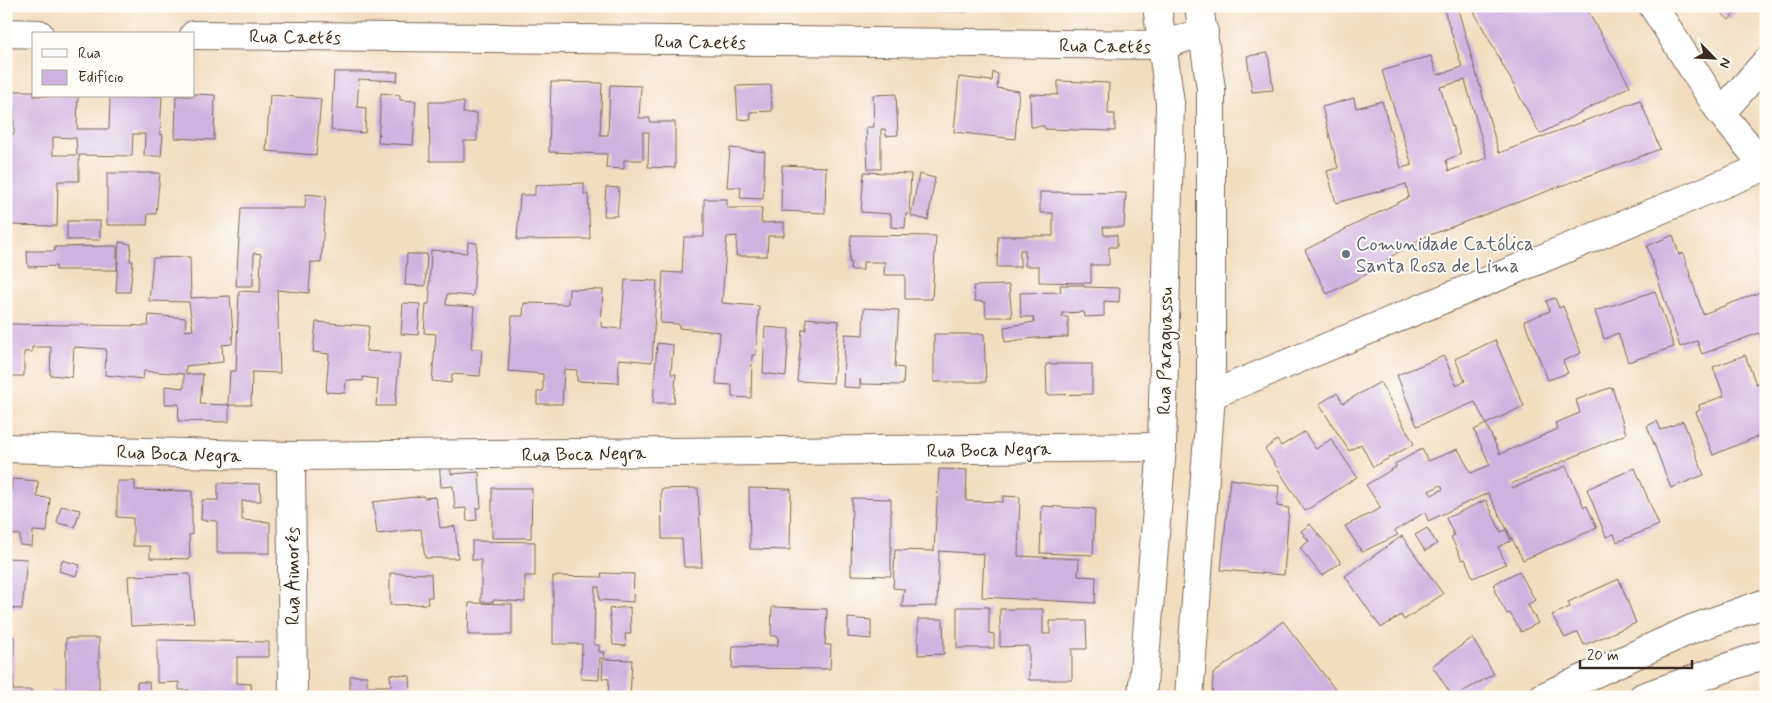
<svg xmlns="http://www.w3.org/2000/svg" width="1772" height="703" font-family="Mynerve,sans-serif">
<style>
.building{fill:#ceb3e0;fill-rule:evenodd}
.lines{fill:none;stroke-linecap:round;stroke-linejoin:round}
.minor-casing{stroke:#7b6956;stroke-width:30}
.minor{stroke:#fff;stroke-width:28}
.worship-dot{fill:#6b7280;stroke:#fdfcf7;stroke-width:2}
.labels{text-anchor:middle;stroke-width:4;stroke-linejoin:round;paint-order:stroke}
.street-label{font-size:19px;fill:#3b2a1e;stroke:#fdfcf7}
.worship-label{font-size:19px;fill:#5b616d;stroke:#fdfcf7;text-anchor:start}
</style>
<rect width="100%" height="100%" fill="#fdfcf7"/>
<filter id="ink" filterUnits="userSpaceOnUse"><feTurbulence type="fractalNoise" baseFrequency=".02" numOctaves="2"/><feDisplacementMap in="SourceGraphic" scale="10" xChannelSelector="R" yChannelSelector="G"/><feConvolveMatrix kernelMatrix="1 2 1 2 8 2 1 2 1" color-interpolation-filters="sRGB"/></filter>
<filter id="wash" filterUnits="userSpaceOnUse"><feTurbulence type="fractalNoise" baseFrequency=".0096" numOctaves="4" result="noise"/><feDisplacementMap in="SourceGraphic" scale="20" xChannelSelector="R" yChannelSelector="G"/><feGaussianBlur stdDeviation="1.12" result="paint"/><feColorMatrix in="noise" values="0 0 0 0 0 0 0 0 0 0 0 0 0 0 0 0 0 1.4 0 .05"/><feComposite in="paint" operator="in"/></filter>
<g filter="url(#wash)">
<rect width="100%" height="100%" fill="#f2ddbf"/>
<g id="blocks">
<!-- building -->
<g class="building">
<polygon points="929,6 966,6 966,12 929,11"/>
<path d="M1443,6H1457L1499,153L1640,100L1660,149L1422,238L1387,259L1389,263L1327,294L1305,250L1409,197L1406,184L1336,203L1327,171L1338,168L1322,107L1354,98L1356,108L1382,101L1401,168L1412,165L1382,71L1431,56L1437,75L1462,67ZM1465,80L1487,158L1449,171L1446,160L1461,154L1440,87Z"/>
<polygon points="1471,6 1585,6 1630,86 1540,134"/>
<polygon points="1714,6 1741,6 1729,20"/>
<polygon points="1268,53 1273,90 1252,92 1247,56"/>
<polygon points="334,72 398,72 397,81 359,79 357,107 366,108 365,133 331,130"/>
<polygon points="993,72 998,74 997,88 1019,91 1015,139 954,132 959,77 992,81"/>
<polygon points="1058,81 1109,83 1108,114 1115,114 1115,131 1045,129 1044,126 1031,127 1030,94 1058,95"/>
<polygon points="551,82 602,83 600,135 608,135 610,85 641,86 639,118 650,118 650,122 675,122 675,168 648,167 649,132 643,132 643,160 624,160 624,169 606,168 607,154 549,152"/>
<polygon points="771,85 772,111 750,112 751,120 738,119 736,86"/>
<path d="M14,91H34V96H78L77,129H109L110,96H162L160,134L163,135L161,156H144L145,134H133L132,156L79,155V181H58L57,226L6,225V134H14ZM53,137L76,138L77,155H53Z"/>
<polygon points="381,93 400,95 400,100 416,101 413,145 378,143"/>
<polygon points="194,94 215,95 214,140 175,138 176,96 194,96"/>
<polygon points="896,94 898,135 886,136 885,129 881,129 881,169 868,169 866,127 874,127 873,95"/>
<polygon points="270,95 321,99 316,155 266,151"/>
<polygon points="429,102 464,102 463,113 477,113 477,141 464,141 464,161 430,161"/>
<polygon points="730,148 765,152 763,199 740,198 741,187 727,187"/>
<polygon points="782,165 826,167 825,213 781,211"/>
<polygon points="864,172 911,174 909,214 906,214 905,228 891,227 891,214 861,212"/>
<polygon points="107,173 160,173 156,214 148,214 147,225 107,225"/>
<polygon points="919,174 935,178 928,220 911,216"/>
<polygon points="584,183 584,194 588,194 590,239 517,240 520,195 535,195 535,185"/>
<polygon points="606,187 619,188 617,216 604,216"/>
<polygon points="1040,192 1126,193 1124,227 1103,227 1104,235 1117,235 1117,247 1109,247 1109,265 1091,265 1091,283 1039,282 1039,266 1025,266 1025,250 1020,250 1020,267 997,267 998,236 1053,236 1053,213 1040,213"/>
<polygon points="306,194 326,196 321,263 311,262 309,293 277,290 280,373 252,372 251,405 228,405 230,371 236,371 239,291 260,292 261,254 254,253 253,286 236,286 241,208 305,208"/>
<polygon points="704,199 727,199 727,208 762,208 761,223 784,222 784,236 768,236 767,256 736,256 737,236 727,237 722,303 759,306 756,355 752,355 751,398 732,397 732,385 716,384 720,332 679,328 679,324 660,323 663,272 682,273 684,237 704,237"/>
<rect x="67" y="221" width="33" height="19"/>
<polygon points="851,235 936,236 932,299 905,299 905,275 884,275 885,262 863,262 863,270 850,270 851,262 849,262"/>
<polygon points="1673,235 1679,255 1683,253 1703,314 1766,290 1766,351 1759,333 1702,354 1697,341 1680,347 1647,246"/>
<polygon points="119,242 131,244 130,261 133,261 130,292 116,292"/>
<polygon points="468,242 477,243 473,296 447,294 446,305 474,307 471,349 482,349 480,376 452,374 451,383 432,381 436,334 424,333 426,304 429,304 430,291 429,290 431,250 467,253"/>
<polygon points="117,246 117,270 56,270 56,266 28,267 27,251 55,251 55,247"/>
<polygon points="407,254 427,254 425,286 405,285"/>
<polygon points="190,257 191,298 230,296 233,332 232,344 222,345 223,362 186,366 186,374 203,374 200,404 229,405 229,422 178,421 179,404 165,404 165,386 184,388 184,374 144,371 143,379 105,375 106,349 74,347 72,377 50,375 51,347 32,347 32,352 24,352 24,376 6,376 6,324 148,326 149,315 186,318 185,331 193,330 189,302 149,301 153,258"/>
<polygon points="625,280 657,281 652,362 619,359 618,383 577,381 577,370 564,369 562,404 537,404 537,392 543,391 543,374 508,371 512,316 523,316 524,303 568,304 569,289 603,290 601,327 621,329"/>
<polygon points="1009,285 1012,317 986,317 985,302 975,301 973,286"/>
<polygon points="1060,285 1084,285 1084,287 1120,288 1119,302 1104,301 1104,316 1085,317 1084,312 1062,313 1062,317 1068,317 1068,337 1034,338 1005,342 1004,327 1034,322 1033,317 1021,317 1020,293 1061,292"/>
<polygon points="1655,291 1674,347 1628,362 1618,333 1604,339 1595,311"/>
<polygon points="1555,298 1559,308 1563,306 1581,353 1563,361 1568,373 1548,380 1524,321 1550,311 1546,301"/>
<polygon points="403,303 420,304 418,335 401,334"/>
<polygon points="864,308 899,310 895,367 904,368 903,385 861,384 860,379 860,388 843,387 845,334 863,335"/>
<polygon points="806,318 839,321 833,383 797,381 802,329 806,330"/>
<polygon points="316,322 369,326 366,351 400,353 395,406 376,406 378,379 363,377 363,381 346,380 345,393 326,392 329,354 313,352"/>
<polygon points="765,327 789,329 786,376 763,373"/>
<polygon points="934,334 984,334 986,382 934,382"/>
<polygon points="1495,340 1524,406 1486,424 1475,402 1417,426 1397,375 1444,356 1456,385 1465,381 1455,359"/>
<polygon points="657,343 673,345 671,374 676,374 674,403 653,403"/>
<polygon points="1745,355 1756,384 1766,380 1766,433 1713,455 1696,412 1700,410 1699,405 1724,396 1713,367"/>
<polygon points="1046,364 1092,364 1092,394 1047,395"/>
<polygon points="1380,382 1414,444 1373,467 1361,444 1349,451 1319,404 1337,393 1343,403"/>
<path d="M1612,387L1626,434L1511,484L1513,488L1566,466L1584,507L1587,506L1597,528L1523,560L1488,493L1428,521L1425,512L1395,531L1398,535L1362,552L1345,526L1381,508L1366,485L1396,467L1395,464L1422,449L1428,461L1458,449L1471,473L1490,465L1474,430L1486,424L1500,454L1558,429L1555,423L1580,413L1576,400ZM1441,485L1443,489L1432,495L1429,491Z"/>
<polygon points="1657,421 1661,430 1683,421 1704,475 1671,488 1647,426"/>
<polygon points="1304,432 1316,449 1331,439 1357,477 1305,511 1265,449 1277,440 1281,446"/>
<polygon points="450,458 451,474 479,472 481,508 476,508 477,520 467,521 466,508 455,509 453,486 441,487 439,459"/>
<polygon points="1635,468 1659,525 1617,542 1614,534 1606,537 1587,489"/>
<polygon points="939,469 967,470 966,501 1003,502 1003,496 1020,497 1018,556 1079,559 1078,576 1096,577 1095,603 982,597 984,554 939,551 937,606 902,607 904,589 893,588 895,550 934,551"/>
<polygon points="12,479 38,481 37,497 50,498 47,532 33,531 32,546 20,545 20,535 7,534"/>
<polygon points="1230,479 1279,486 1277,506 1289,508 1284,575 1221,570"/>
<polygon points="117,481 135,481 135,490 192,491 192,535 189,535 190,559 150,558 150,546 133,546 133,518 117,517"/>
<polygon points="218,483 260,484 261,501 242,501 242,520 270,522 270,553 217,553 217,521 201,520 202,500 218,500"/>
<polygon points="492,488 532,488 531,538 492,538"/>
<polygon points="698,488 702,567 684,567 682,539 662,539 661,489"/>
<polygon points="749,488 791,489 790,550 750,549"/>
<polygon points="423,496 424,498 436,497 440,528 455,526 458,558 425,558 421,529 377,534 373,502"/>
<polygon points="852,498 891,499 891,576 851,575"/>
<polygon points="1486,500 1501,532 1506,530 1511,541 1498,547 1506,564 1473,578 1465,559 1462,560 1451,537 1454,535 1446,518"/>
<polygon points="61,506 80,510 75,527 57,523"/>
<polygon points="1042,506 1095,509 1093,555 1040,553"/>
<polygon points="1310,524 1341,562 1322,576 1300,548 1309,541 1301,531"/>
<polygon points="1427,528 1437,544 1425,551 1415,535"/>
<rect x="6" y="536" width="2" height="19"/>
<polygon points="1402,536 1443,594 1404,620 1401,615 1381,628 1345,576"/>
<polygon points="472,541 535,542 535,576 525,576 525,602 494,600 493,602 481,602 481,560 472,560"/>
<polygon points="6,558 27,559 22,609 6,608"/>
<polygon points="62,560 80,565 76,576 59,571"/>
<polygon points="1519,571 1535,600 1528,605 1538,623 1521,632 1510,613 1507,614 1494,590 1496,589 1494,584"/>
<polygon points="390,573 431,574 432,597 427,597 428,604 390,605"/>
<polygon points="601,573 634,574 633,602 599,600 599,587 595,587 594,645 599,645 599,652 605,652 604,658 600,658 599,680 581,679 582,644 553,644 553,576 602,577"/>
<polygon points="190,574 194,623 131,626 128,576"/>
<polygon points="1619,579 1636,623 1584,645 1578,632 1565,638 1552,615 1570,607 1568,602"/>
<polygon points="469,603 512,604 512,635 468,635"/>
<polygon points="630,607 631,634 625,634 626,646 613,645 609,609"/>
<polygon points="772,607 827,609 825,645 831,645 830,669 732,668 733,646 778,645 778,636 771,636"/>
<polygon points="957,607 989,607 989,633 994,634 994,648 957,648"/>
<polygon points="1000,609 1043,609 1043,634 1050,634 1050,621 1086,621 1087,649 1072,649 1072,680 1029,680 1029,646 1000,647"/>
<polygon points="848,618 871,620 871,639 848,637"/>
<polygon points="918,619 943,619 944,654 918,655"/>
<polygon points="1283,621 1341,697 1212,697 1213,674"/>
<polygon points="6,637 14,637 13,690 31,690 31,697 6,697"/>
<polygon points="66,638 99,638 99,690 84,690 84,697 52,697 52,690 66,690"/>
<polygon points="1472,638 1494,674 1453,697 1432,666"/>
<polygon points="157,640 269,642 269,657 237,657 237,683 251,684 252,697 189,697 189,690 179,690 179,682 157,683"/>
<polygon points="603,659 632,660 630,697 608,697 609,679 602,678"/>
<polygon points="390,674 410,676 411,697 350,697 350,676 367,676 367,686 391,686"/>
<polygon points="137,682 149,682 150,697 99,697 99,690 137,691"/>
<polygon points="785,693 794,694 794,697 785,697"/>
</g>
</g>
</g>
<g filter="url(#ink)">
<use href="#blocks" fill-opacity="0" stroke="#7b6956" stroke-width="1"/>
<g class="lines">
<defs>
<g id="minor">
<polyline points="1653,6 1721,113 1766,168"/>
<polyline points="6,33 39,34"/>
<polyline points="194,35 1163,45 1204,32"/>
<polyline points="1721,113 1766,62"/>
<polyline points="1211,395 1764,167"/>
<polyline points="6,448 291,456 1162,447"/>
<polyline points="291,456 293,697"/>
<polyline points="1142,697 1162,447 1170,103 1157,6"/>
<polyline points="1189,697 1211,395 1211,89 1199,6"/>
<polyline points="1543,697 1692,629 1766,603"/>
<polyline points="1643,697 1766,654"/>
</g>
</defs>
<!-- minor casing -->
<use href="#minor" class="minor-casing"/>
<!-- minor -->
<use href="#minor" class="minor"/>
</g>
</g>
<!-- markers -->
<circle class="worship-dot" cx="1346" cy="254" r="5"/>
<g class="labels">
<!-- street labels -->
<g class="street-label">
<text transform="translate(295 36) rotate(1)" y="7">Rua Caetés</text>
<text transform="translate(700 41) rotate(1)" y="7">Rua Caetés</text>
<text transform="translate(1105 45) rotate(1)" y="7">Rua Caetés</text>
<text transform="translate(1164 351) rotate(-89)" y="7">Rua Paraguassu</text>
<text transform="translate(989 449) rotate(-1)" y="7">Rua Boca Negra</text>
<text transform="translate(179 453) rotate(2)" y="7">Rua Boca Negra</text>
<text transform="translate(584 453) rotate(-1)" y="7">Rua Boca Negra</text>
<text transform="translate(292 576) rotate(-90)" y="7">Rua Aimorés</text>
</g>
<!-- worship labels -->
<g class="worship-label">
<text x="1356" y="250">Comunidade Católica<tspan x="1356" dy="22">Santa Rosa de Lima</tspan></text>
</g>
</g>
<!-- margin -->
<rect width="1772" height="703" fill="none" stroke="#fdfcf7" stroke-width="25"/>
<!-- legend -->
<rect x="32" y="32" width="162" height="65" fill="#fdfcf7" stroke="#afa8a0"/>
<rect x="42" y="49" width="25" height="8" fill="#ffffff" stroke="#afa8a0"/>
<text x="78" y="58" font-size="15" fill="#3b2a1e">Rua</text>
<rect x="42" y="70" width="25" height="15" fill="#ceb3e0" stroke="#afa8a0"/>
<text x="78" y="82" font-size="15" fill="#3b2a1e">Edifício</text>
<!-- north arrow -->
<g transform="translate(1714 58) rotate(114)" stroke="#fdfcf7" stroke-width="4" paint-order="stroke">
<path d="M0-4L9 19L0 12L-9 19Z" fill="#3b2a1e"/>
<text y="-8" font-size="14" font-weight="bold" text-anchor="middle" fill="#3b2a1e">N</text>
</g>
<!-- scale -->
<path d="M1580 660v8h112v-8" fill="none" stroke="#3b2a1e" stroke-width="2.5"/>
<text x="1587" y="660" font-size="15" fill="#3b2a1e" stroke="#fdfcf7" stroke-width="4" paint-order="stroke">20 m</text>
</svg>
